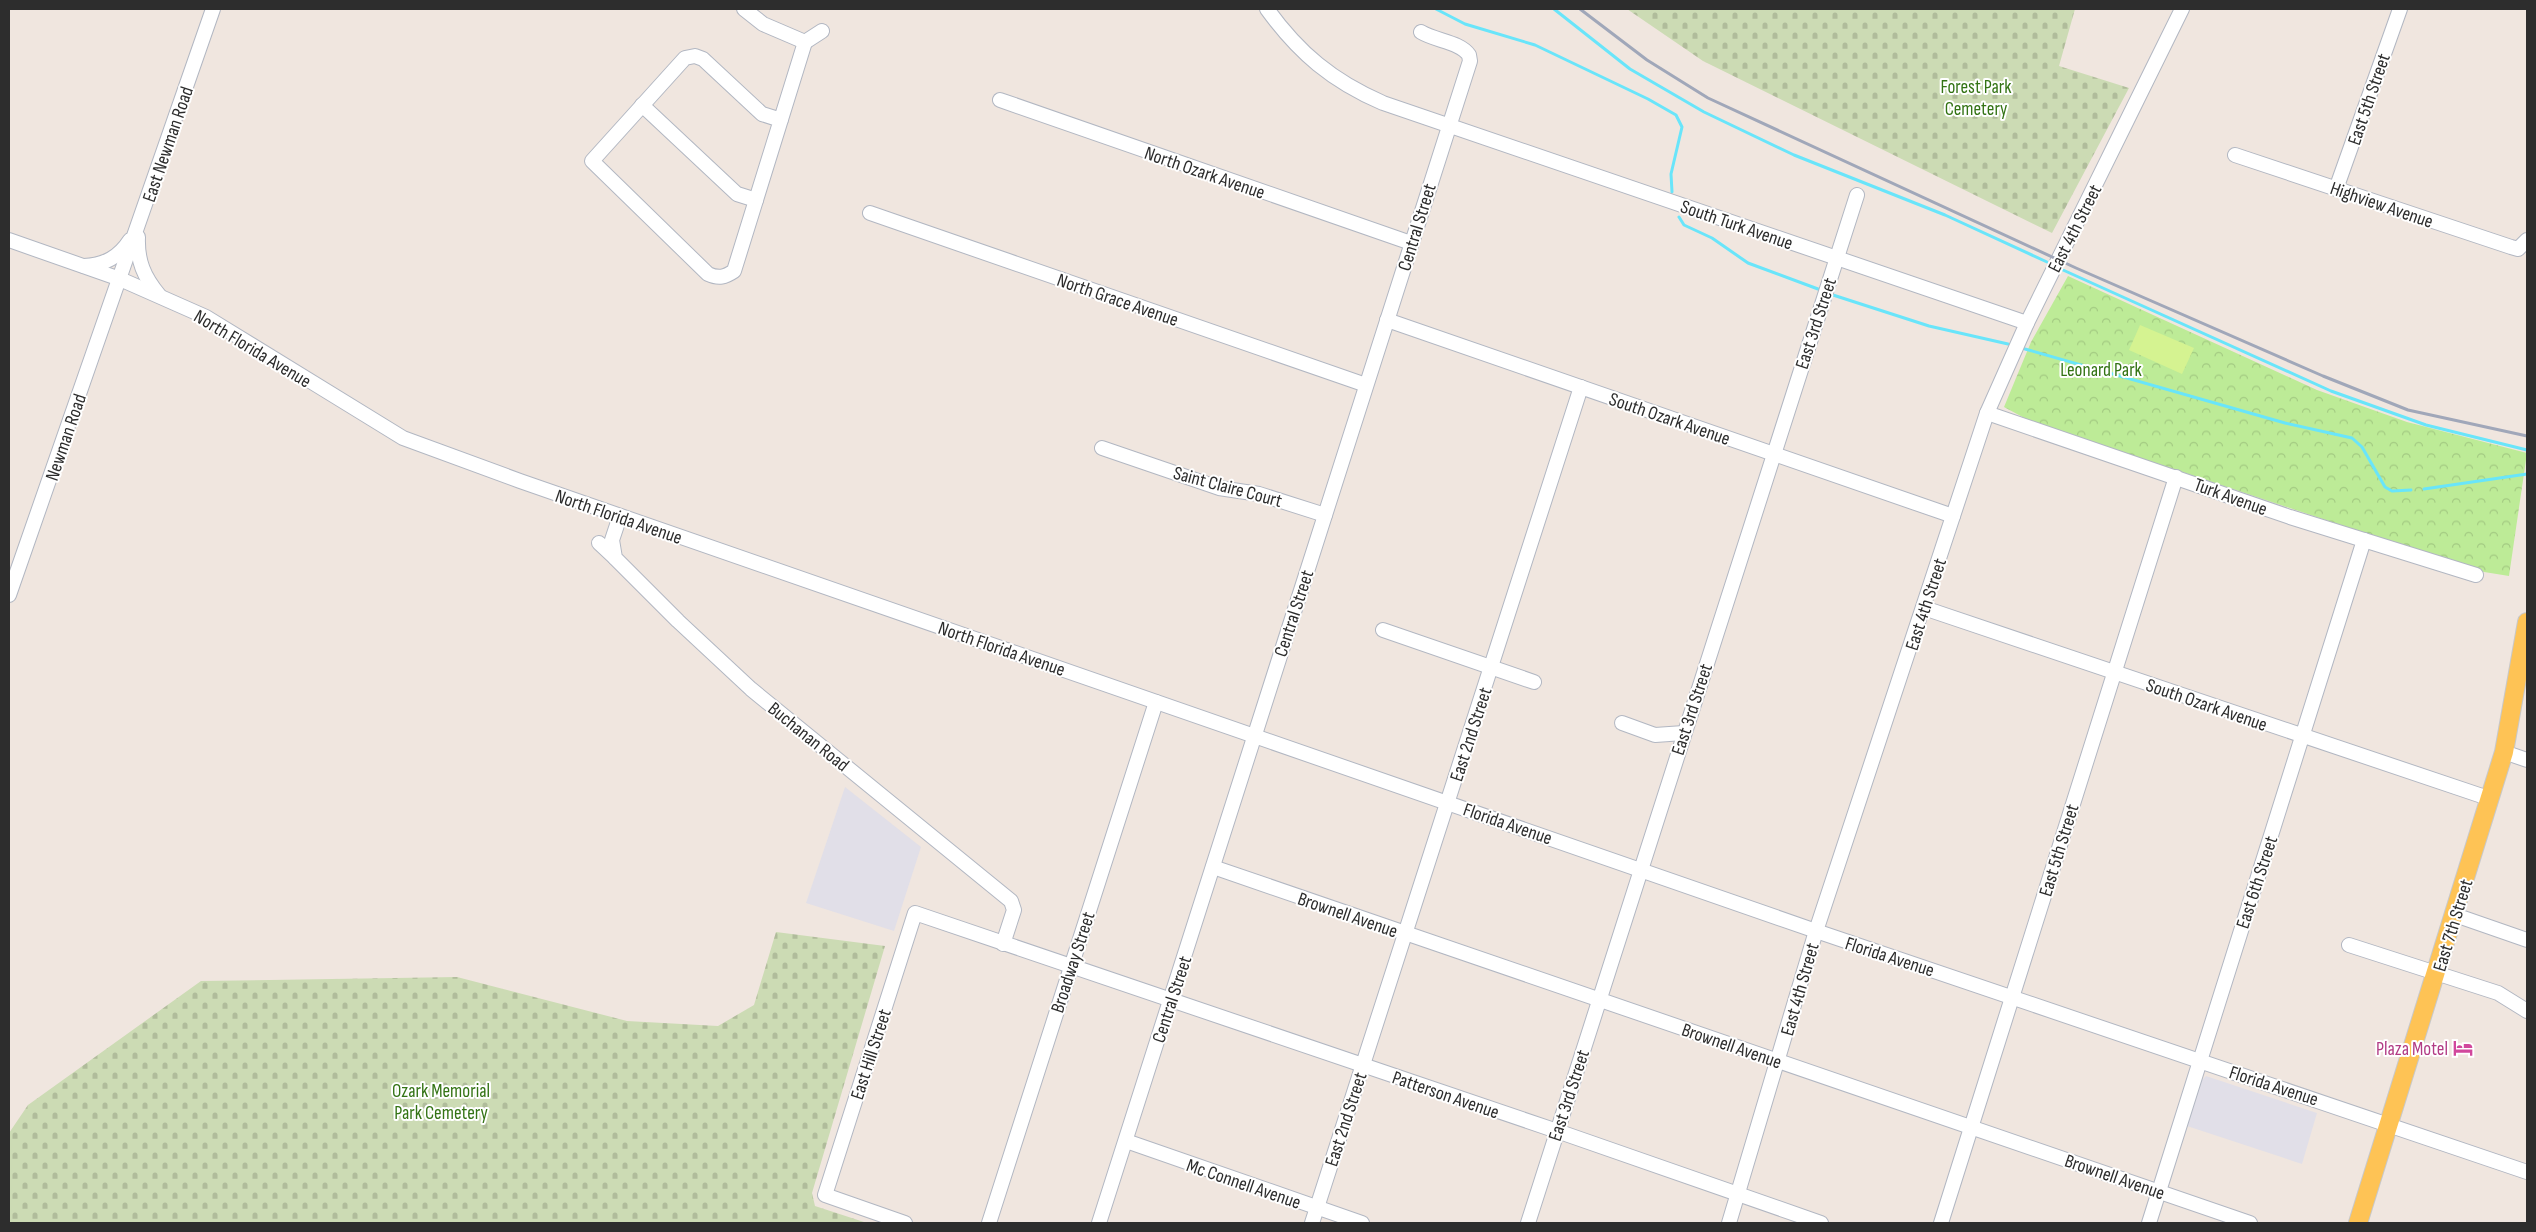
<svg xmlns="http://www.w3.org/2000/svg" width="2536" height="1232" font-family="'Sofia Sans Condensed',sans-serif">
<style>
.industrial{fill:#e1dfe8}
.cemetery{fill:url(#cemetery-stones)}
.park{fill:url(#park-crowns)}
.pitch{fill:#d5f391}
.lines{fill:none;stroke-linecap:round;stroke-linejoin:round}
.stream{stroke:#69e5fa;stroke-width:3}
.minor-casing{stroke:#b2b7c2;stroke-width:16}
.major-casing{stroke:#c8c8c8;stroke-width:20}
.minor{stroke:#fff;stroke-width:14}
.major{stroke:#fec355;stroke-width:18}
.rail{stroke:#a0a7b9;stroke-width:3}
.labels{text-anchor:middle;stroke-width:4;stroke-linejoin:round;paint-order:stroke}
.park-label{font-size:19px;fill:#337314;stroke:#fff}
.street-label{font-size:19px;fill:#2d2d2d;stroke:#fff}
.hotel-label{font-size:19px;fill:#b23c85;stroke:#fff;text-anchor:end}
</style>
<defs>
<pattern id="cemetery-stones" width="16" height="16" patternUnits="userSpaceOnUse" patternTransform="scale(1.25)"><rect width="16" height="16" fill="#ccdbb4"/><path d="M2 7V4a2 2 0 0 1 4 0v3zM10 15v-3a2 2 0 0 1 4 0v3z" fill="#b0bc9b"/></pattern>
<pattern id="park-crowns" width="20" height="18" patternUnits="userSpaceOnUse" patternTransform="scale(1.25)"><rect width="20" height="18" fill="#bdeb97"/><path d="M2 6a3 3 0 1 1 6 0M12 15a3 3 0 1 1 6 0" fill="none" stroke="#a3ca82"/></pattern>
</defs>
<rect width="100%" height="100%" fill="#f0e6df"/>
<!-- industrial -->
<g class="industrial">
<polygon points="845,787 921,847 894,931 806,903"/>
<polygon points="2206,1076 2317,1113 2302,1164 2187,1126 2201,1081"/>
</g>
<!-- cemetery -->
<g class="cemetery">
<polygon points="1627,9 2075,9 2059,66 2129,88 2052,233 1703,61"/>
<polygon points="776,932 885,946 812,1193 815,1206 867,1223 9,1223 9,1133 28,1105 201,981 457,977 627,1021 718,1026 754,1005"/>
</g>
<!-- park -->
<polygon class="park" points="2068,276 2317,390 2407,422 2527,453 2509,576 2478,571 2030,421 2004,407 2031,342"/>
<!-- pitch -->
<polygon class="pitch" points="2140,325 2194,348 2182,374 2129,350"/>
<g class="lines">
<!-- stream -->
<g class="stream">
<polyline points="1436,9 1465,24 1535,45 1648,99 1676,115 1682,127 1671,174 1672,192"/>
<polyline points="1554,9 1630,69 1704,112 1794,155 1945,215 2047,262"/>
<polyline points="1679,217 1684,225 1712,238 1748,263 1818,289"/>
<polyline points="2063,270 2331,391 2426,425 2527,450"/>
<polyline points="1833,295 1929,326 2008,344"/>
<polyline points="2025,349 2285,423 2352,438 2362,447 2385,487 2392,491 2411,490"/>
<polyline points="2424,489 2527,474"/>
</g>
<defs>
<g id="minor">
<polyline points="744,9 763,24 805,42 822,31"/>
<path d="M1267,9C1299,53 1332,81 1383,103L2027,323"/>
<polyline points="1000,100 1411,243"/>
<polyline points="642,105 737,194 756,200"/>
<path d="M781,120L762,114L703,59L695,56L685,58L592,161L708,274C719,279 725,277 734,271L805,42"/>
<polyline points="2235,155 2511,247 2518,249 2527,240"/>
<polyline points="2336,189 2400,9"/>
<polyline points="870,213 1366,385"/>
<path d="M138,237C137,261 144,277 159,295"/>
<polyline points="9,240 120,279 206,317 403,438 520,481 1816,931 2527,1172"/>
<path d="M84,266C105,265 119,257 130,240"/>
<polyline points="1387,320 1953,516"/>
<polyline points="1987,413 2290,517 2476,575"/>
<polyline points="1102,448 1219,488 1259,494 1325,515"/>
<polyline points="620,516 612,540 615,558 678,621 751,689 1011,901 1014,910 1003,944"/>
<polyline points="599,543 615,558"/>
<polyline points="9,595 213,9"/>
<polyline points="1924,608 2491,799"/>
<polyline points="1383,630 1534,682"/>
<polyline points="1622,723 1655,735 1684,733"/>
<polyline points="2504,752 2527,760"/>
<polyline points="1213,867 2250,1223"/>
<polyline points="2455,915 2527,940"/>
<polyline points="2349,945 2498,993 2527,1011"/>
<polyline points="1126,1141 1362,1223"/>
<polyline points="905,1223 825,1195 915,913 1557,1131 1821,1223"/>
<polyline points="989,1223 1156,702"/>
<path d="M1099,1223L1470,61L1469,55C1460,42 1436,41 1421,32"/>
<polyline points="1312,1223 1581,387"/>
<polyline points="1528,1223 1857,195"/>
<polyline points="1729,1223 1816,931 1987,413 2027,323 2182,9"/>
<polyline points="1941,1223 2176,477"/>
<polyline points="2149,1223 2364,540"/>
</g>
<polyline id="major" points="2358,1223 2504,752 2527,622"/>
</defs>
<!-- minor casing -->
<use href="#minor" class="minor-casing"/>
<!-- major casing -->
<use href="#major" class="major-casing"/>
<!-- minor -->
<use href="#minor" class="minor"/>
<!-- major -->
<use href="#major" class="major"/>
<!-- rail -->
<polyline class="rail" points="1580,9 1647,60 1708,98 2076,268 2323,376 2408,410 2527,436"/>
</g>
<!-- icons -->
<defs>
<symbol id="hotel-bare" viewBox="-9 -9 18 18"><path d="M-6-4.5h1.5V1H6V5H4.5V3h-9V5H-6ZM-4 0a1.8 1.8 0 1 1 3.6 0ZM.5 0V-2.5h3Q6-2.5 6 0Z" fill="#d1479c" stroke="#fff" stroke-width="2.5" paint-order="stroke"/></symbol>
</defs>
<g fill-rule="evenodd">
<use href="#hotel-bare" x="2449" y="1034" width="28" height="28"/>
</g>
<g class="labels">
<!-- park labels -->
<g class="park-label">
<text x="1976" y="93">Forest Park<tspan x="1976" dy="22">Cemetery</tspan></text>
<text x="2101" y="376">Leonard Park</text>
<text x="441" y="1097">Ozark Memorial<tspan x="441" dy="22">Park Cemetery</tspan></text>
</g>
<!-- street labels -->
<g class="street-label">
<text transform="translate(2368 99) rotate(-71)" y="7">East 5th Street</text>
<text transform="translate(167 144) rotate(-71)" y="7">East Newman Road</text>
<text transform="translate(1205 172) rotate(19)" y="7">North Ozark Avenue</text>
<text transform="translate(2382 204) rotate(19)" y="7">Highview Avenue</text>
<text transform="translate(1737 224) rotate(19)" y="7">South Turk Avenue</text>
<text transform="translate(1416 227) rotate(-73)" y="7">Central Street</text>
<text transform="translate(2074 228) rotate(-63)" y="7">East 4th Street</text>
<text transform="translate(1118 299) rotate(19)" y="7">North Grace Avenue</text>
<text transform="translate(1815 323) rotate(-72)" y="7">East 3rd Street</text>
<text transform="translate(253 348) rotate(31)" y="7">North Florida Avenue</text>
<text transform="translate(1670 418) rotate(19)" y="7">South Ozark Avenue</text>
<text transform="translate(65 437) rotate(-71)" y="7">Newman Road</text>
<text transform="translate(1228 486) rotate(15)" y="7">Saint Claire Court</text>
<text transform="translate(2231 496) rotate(20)" y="7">Turk Avenue</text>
<text transform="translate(619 516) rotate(19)" y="7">North Florida Avenue</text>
<text transform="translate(1925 604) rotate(-72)" y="7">East 4th Street</text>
<text transform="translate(1293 613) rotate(-72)" y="7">Central Street</text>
<text transform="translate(1002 648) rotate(19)" y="7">North Florida Avenue</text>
<text transform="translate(2207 704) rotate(19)" y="7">South Ozark Avenue</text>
<text transform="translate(1691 709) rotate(-72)" y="7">East 3rd Street</text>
<text transform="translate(1470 734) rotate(-72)" y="7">East 2nd Street</text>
<text transform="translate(809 736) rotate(39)" y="7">Buchanan Road</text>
<text transform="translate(1508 823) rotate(19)" y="7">Florida Avenue</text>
<text transform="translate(2058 850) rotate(-73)" y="7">East 5th Street</text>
<text transform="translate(2256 882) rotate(-72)" y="7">East 6th Street</text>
<text transform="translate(1348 914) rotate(19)" y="7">Brownell Avenue</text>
<text transform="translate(2452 925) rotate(-73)" y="7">East 7th Street</text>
<text transform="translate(1890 956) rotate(18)" y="7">Florida Avenue</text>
<text transform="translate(1072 962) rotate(-72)" y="7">Broadway Street</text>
<text transform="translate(1799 989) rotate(-74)" y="7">East 4th Street</text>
<text transform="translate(1171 999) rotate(-72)" y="7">Central Street</text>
<text transform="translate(1732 1045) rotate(19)" y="7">Brownell Avenue</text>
<text transform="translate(870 1054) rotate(-72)" y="7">East Hill Street</text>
<text transform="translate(2274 1085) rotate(18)" y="7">Florida Avenue</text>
<text transform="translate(1446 1094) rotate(19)" y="7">Patterson Avenue</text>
<text transform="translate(1568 1095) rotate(-72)" y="7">East 3rd Street</text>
<text transform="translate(1345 1119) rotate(-72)" y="7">East 2nd Street</text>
<text transform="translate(2115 1176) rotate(19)" y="7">Brownell Avenue</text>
<text transform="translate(1244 1183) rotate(19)" y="7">Mc Connell Avenue</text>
</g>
<!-- hotel labels -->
<g class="hotel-label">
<text x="2448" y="1055">Plaza Motel</text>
</g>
</g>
<!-- border -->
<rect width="2536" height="1232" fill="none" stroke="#2d2d2d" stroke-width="20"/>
</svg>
